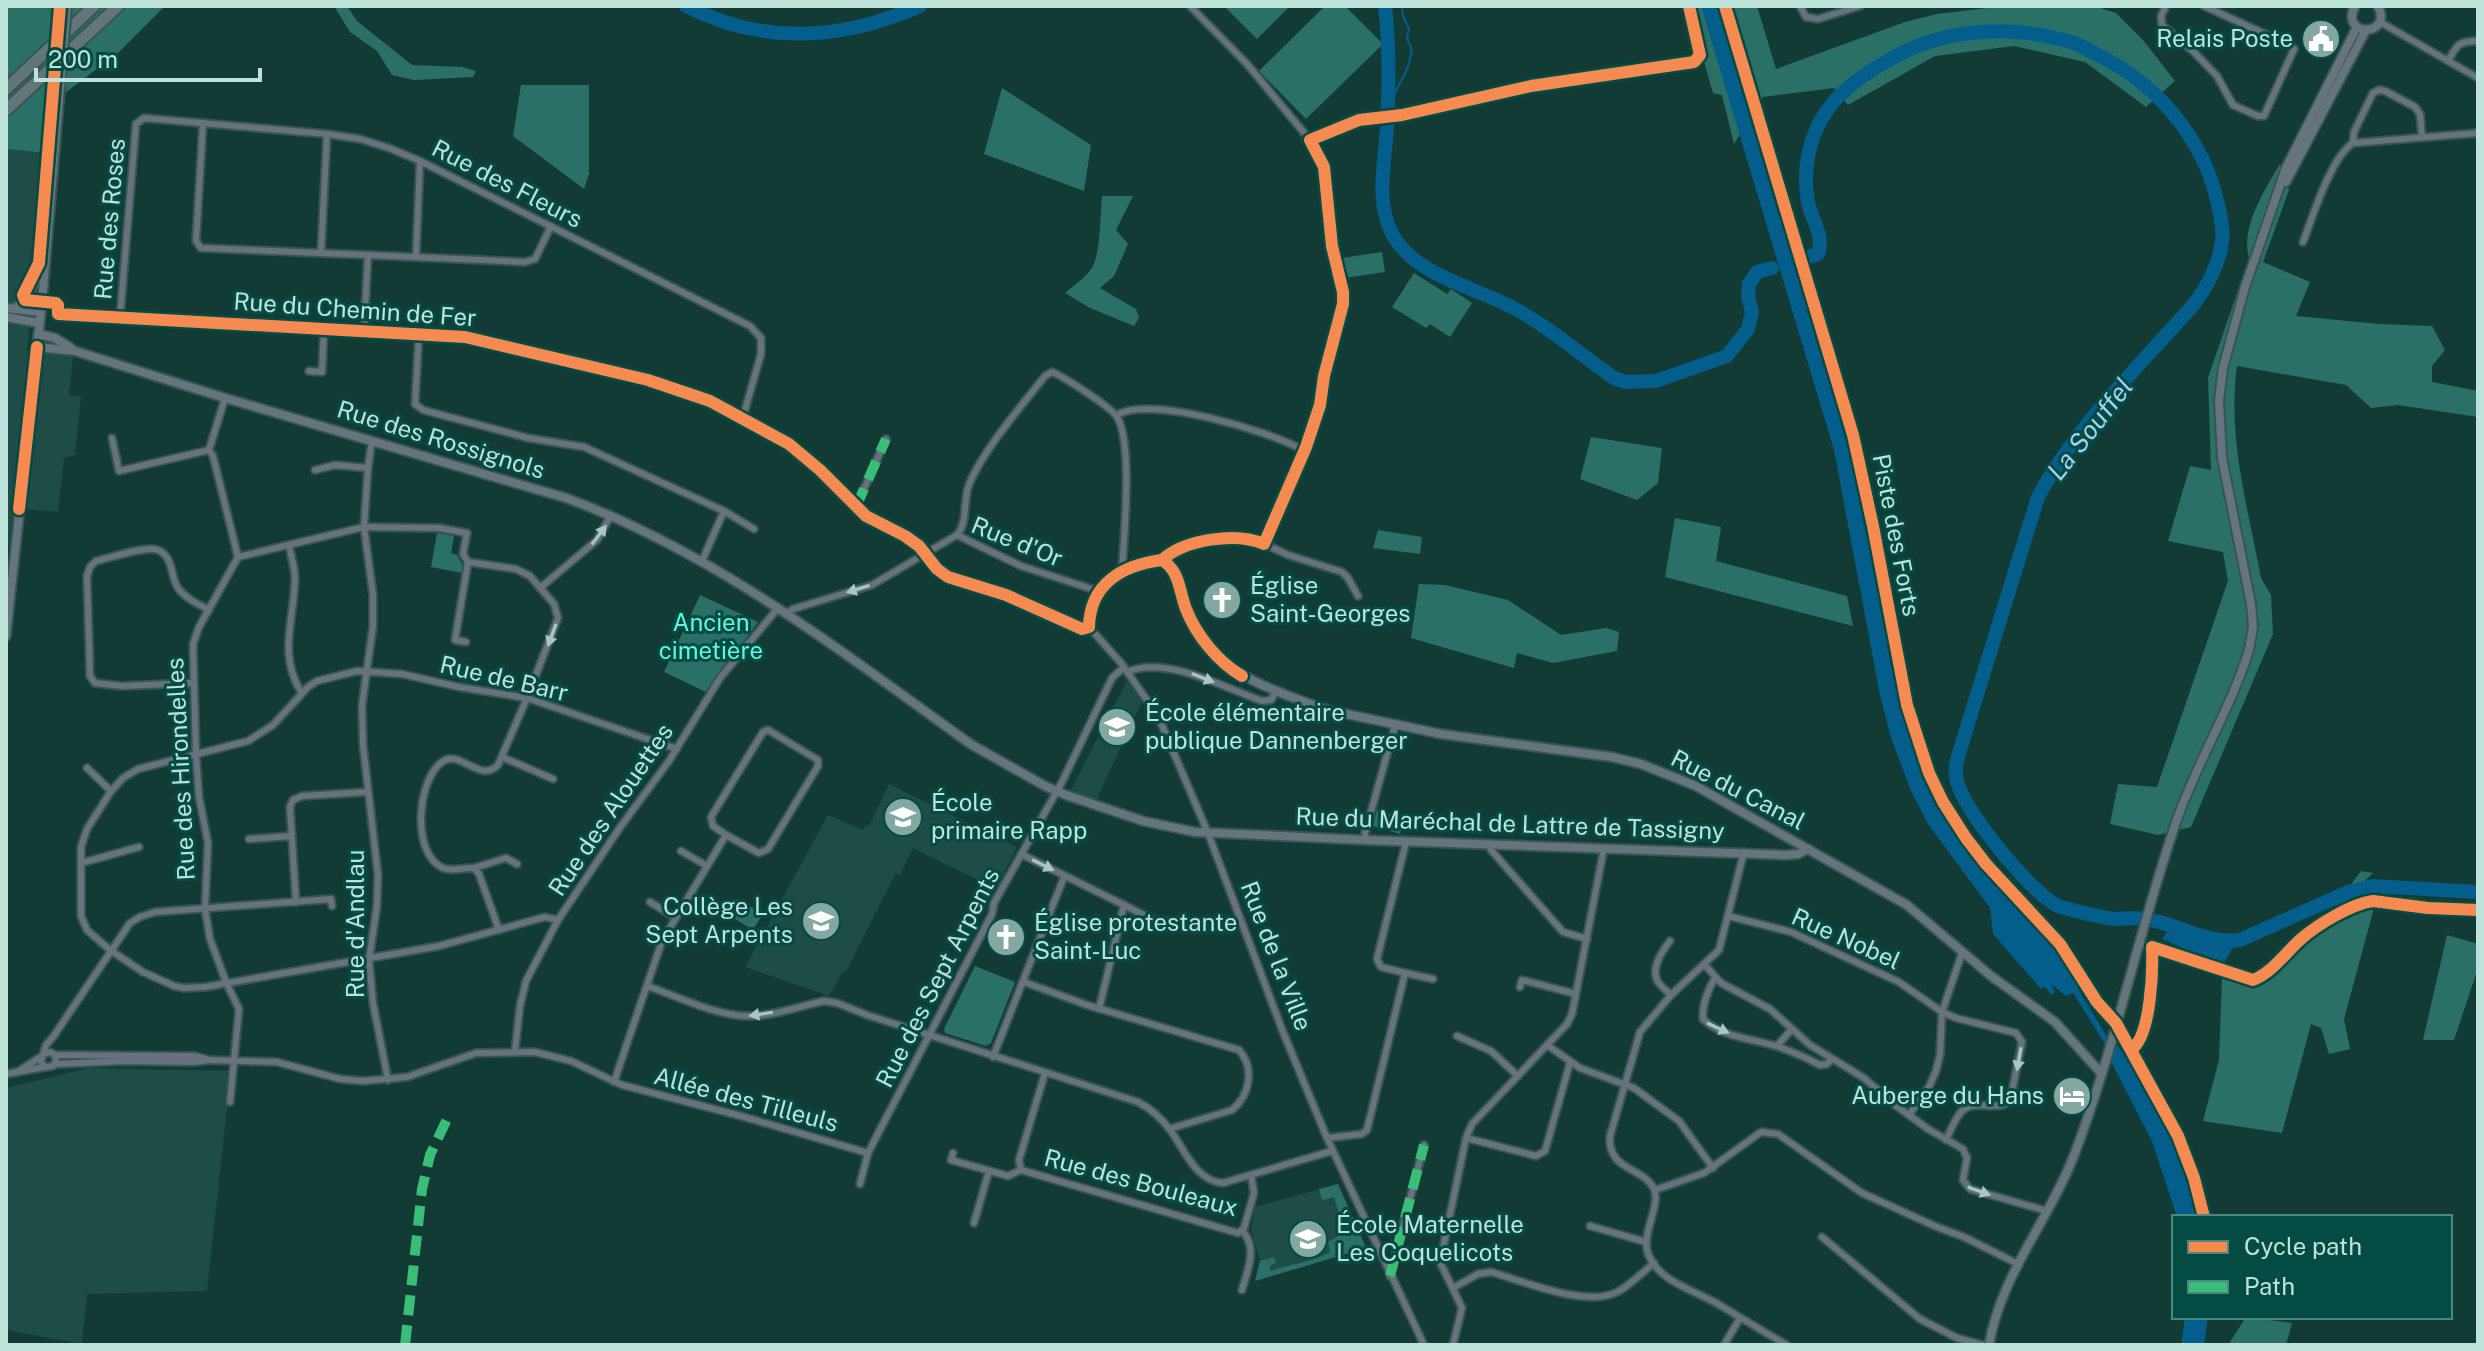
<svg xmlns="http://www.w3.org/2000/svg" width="2484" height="1351" font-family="'Public Sans',sans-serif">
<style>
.built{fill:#1d4d46}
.green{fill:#2b7066}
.water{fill:#045e8b}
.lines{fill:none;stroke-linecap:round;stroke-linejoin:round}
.stream{stroke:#045e8b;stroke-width:2}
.river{stroke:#045e8b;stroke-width:14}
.street-casing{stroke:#355651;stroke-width:10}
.secondary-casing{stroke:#355651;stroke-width:12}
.highway-casing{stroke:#355651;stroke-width:15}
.street{stroke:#68727d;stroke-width:6}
.secondary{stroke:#66747d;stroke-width:8}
.highway{stroke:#627679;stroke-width:11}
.secondary-bridge-casing{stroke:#355651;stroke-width:12;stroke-linecap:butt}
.secondary-bridge{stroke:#66747d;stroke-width:8}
.quiet{stroke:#3abd76;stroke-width:10;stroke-dasharray:20 10;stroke-linecap:butt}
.cycleway-casing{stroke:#034b43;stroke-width:17}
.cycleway{stroke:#f68b52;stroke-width:12}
.oneway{fill:#a8c7c4}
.labels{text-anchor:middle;stroke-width:6;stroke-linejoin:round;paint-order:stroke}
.poi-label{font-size:24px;fill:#bde3db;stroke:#034b43;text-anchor:start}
.street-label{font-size:24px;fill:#bde3db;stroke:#034b43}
.park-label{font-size:24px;fill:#5df8e1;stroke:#034b43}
.water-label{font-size:26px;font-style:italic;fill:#a4d1f3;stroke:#034b43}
</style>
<rect width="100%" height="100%" fill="#133b36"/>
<!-- built -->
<g class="built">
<polygon points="6,149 46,153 27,351 73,357 69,395 81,397 75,455 64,458 58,512 14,508 6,565"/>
<polygon points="1127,681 1142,702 1098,796 1096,800 1071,790"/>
<polygon points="889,784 1017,847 996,889 913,848 900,875 896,873 846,971 843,971 829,996 745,967 828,815 863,830 866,825 869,826"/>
<polygon points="88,1068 231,1071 207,1291 87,1294 82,1344 6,1330 6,1088"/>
<polygon points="1338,1184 1366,1248 1255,1281 1260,1261 1251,1230 1255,1207"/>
</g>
<!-- green -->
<g class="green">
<polygon points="6,6 165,6 118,53 65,93 47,110 46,153 6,149"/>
<polygon points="334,6 347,6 357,21 412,65 462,67 476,71 473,77 414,80 392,75 377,51 350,32"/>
<polygon points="1224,6 1290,6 1257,39"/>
<polygon points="1325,6 1345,6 1383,44 1306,119 1259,71"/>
<polygon points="1688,6 1757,6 1776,69 1905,22 1937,14 2004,6 2094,6 2116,13 2143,40 2175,81 2146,107 2085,62 2014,46 1935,56 1848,105 1834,88 1763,97 1734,144 1722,95 1713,93"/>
<polygon points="521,85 589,85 589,174 584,189 513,136"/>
<polygon points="1002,88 1091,145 1084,191 984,154"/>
<path d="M2280,164L2289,190L2263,262L2310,282L2296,316L2379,324L2432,326L2445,350L2432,366V382L2478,391V417L2398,405L2371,408L2346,385L2237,366C2227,437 2248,508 2261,578L2271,595L2273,634L2191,827L2158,835L2110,824L2118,784L2157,787L2228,581L2223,552L2168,541L2190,466L2211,470L2208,378L2249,258C2240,228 2265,189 2280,164Z"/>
<path d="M1102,196H1133L1116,230L1128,244L1114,276L1100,288L1136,309L1139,318L1134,326L1090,308L1065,293C1074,285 1087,277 1093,266C1101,249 1100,215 1102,196Z"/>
<polygon points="1382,252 1385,272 1345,278 1342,258"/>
<polygon points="1414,273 1447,294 1451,289 1472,303 1450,337 1430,324 1426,328 1392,307"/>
<polygon points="1591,437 1662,448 1658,483 1637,500 1580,479"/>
<polygon points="1675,518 1721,527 1716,561 1847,596 1853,626 1665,577"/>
<polygon points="1378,530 1422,537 1420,554 1373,548"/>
<polygon points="437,533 454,536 451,553 457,555 463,566 462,573 431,567"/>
<polygon points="1419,584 1445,585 1508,600 1561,635 1606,628 1619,632 1617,651 1553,663 1517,653 1514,668 1411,638"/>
<polygon points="700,595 758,622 706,692 664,672"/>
<polygon points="1377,810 1404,818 1400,834 1373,826"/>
<polygon points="2361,871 2373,873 2352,893 2355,902 2374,908 2344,1019 2350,1049 2329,1054 2321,1028 2311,1024 2282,1133 2203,1121 2219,1060 2222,977 2265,981 2315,933"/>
<polygon points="737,899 763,914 753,930 727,914"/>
<polygon points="2447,935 2478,944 2478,968 2454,1040 2423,1040"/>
<polygon points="975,966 1015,982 991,1043 986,1046 945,1033 944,1029"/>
<path d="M1338,1184L1366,1248L1255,1281L1260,1261L1267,1259L1269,1264L1268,1259L1274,1257L1276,1263L1269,1266L1271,1271C1290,1264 1312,1262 1330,1252L1328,1242L1338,1236H1346L1334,1197L1322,1200L1319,1189Z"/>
<polygon points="2246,1317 2292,1323 2286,1345 2228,1345"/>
</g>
<!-- water -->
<g class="water">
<path d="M1701,6H1722L1850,440L1860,483L1904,706L1923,768L1942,807L1971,850L2047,933L2083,985L2078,989L2106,1035L2109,1039L2111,1037C2152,1092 2188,1148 2200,1217H2177L2152,1141L2103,1046L2105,1044L2073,993L2066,996L2051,984L2055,992L2051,995L2045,987L2041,989L1993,934L1990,908L1928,824L1911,791L1891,738L1880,695L1834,450Z"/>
<polygon points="2167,932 2217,946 2222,943 2234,946 2224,963 2215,962 2162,939"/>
<polygon points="2185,1317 2208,1317 2204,1345 2181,1345"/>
</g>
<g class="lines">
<!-- stream -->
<polyline class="stream" points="1388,100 1396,91 1408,67 1412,50 1407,38 1409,29 1403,16 1402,6"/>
<!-- river -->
<g class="river">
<path d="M686,6C764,46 842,40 920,6"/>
<path d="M1385,6C1390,47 1389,87 1387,128C1385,156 1379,187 1385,214C1398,275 1473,284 1519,311C1553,330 1582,356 1614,378L1626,382L1656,381L1727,356L1748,329L1752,312L1748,296L1749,284L1757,272L1772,268"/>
<path d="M1804,258L1818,254C1825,236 1811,219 1808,202C1802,170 1809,135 1828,109C1843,88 1866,73 1889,60C1943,28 2010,24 2071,42C2080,45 2089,50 2098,55C2156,83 2202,137 2217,200C2220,214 2224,229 2222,242C2219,265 2208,285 2195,303C2142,363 2076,426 2038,497L1959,753C1956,763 1954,772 1957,782C1966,813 2028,889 2056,905C2064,909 2105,918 2115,919C2125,919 2135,917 2146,919C2177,924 2207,944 2240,940L2348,892L2373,886L2478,892"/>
</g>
<defs>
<g id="street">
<polyline points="1190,6 1247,64 1310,140 1324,167 1332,246 1343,292 1343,304 1324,376 1320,405 1306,447 1264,544"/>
<polyline points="1800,6 1806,17 1818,19 1860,6"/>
<polyline points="2166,6 2161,16 2162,25 2194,52 2217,76 2233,105 2258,116 2264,116 2294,49 2291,46 2204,6"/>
<polyline points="2380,22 2478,78"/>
<path d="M2448,61C2457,45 2458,41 2478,41"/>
<polyline points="203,123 196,241 201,248 368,255 364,330"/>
<polyline points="2353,143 2354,132 2373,93 2379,90 2385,91 2415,107 2420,114 2422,137"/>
<path d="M2303,242C2313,216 2331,157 2353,143L2478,133"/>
<polyline points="321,253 327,134"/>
<polyline points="368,255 525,262 535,259 551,226"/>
<polyline points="416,257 420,161"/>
<polyline points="120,317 136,124 144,118 327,134 360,139 389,148 420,161 750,326 761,338 761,354 743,417"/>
<polyline points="419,334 415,404 423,410 528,438 584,447 724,511 702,561"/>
<polyline points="309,371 322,372 324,329"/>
<polyline points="225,398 209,450 213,456 238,557 199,627 193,644 196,755 199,797 208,843 205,909 210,939 226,982 239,1009 230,1102"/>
<path d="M1117,415C1150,395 1269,431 1303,450"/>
<polyline points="112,438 119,471 209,450"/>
<polyline points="372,440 368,468 364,527 373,595 373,626 362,705 363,745 378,875 377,905 369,960 373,1003 388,1080"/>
<polyline points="315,470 335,465 368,468"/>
<polyline points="856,507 886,439"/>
<polyline points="724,511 754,529"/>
<polyline points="957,535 1021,566 1098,591"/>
<path d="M289,545C291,555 294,566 295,576C295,619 277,652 301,692"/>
<polyline points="238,557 364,527 439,528 467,533 463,554 468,562 455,640 466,642"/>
<polyline points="1162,560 1172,551 1219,538 1240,538 1256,540 1288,555 1342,572 1348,578 1358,596"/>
<path d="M468,562L516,569L530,576L554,604L558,618L527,698L498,765C479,784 460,748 442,762C417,780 411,854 443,868C453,872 463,867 474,868L479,874L499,930"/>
<polyline points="540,588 597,540 611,515"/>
<path d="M786,614L793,609L872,585L957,535C969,521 962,499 970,482C987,445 1020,408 1045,376L1052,372C1064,377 1111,407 1117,417C1133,442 1124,538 1122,570"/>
<polyline points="1089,627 1121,663 1158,716 1208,833 1283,1032 1327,1138 1424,1345"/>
<path d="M1127,672C1166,655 1225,688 1262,701L1271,700L1276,691"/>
<path d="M193,683L122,686L95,683L90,676L87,576L90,567L96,561C110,558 147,545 158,550C174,557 170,576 178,588C185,598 198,604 209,610"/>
<polyline points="502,757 553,779"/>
<polyline points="87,768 111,791"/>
<polyline points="249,839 291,836"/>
<polyline points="1366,840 1365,833 1395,726"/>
<polyline points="1489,844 1491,850 1563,932 1587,939"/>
<polyline points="681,851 707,866"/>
<path d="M1744,852L1719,950L1671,995L1640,1032L1610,1136C1607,1171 1644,1167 1654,1189C1661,1204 1643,1230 1647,1250C1655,1281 1694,1290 1718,1304C1741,1318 1764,1332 1787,1345"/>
<polyline points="1021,854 1124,905 1099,1009"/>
<polyline points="81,863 139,847"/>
<polyline points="474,868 506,858 517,864"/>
<polyline points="296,902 290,807 293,800 302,796 368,792"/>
<polyline points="650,902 676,918"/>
<polyline points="1124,905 1159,923 1170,921"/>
<path d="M1728,916L1791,932L1899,982L1942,1012L1956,1018L2016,1033L2022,1042L2010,1101C1996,1113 1975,1097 1961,1112C1955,1119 1950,1131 1946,1140"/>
<polyline points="558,920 545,917 439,946 205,987 184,988 174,986 143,972 110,950 87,930 81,916 81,847 87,829 111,791 123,778 138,769 248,741 273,725 308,687 317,681 357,671 402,674 459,687 527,698 677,749"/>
<path d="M1670,941C1663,950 1651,967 1657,980C1659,985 1667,991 1671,995"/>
<path d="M2140,944L2253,980C2273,972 2285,953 2301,939C2317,925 2351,904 2373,901L2428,908L2478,910"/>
<polyline points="1704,964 1721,983 1770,1009 1810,1045 1864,1078 1895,1105 1928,1129 1963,1149 1967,1158 1963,1180 1970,1189 2047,1211"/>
<polyline points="1405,973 1433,979"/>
<path d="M1715,978C1708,989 1702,1006 1703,1019C1722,1038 1756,1039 1779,1047C1793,1052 1807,1058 1820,1065L1827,1064L1832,1059"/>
<path d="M1024,982L1087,1005L1239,1050C1255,1068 1250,1095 1232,1110L1169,1129"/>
<path d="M647,986C677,996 718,1017 750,1016C774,1016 800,1006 824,1001L837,1003L867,1015L1138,1102C1152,1109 1162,1119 1171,1131C1185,1151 1196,1181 1223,1183L1332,1151"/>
<polyline points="1520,987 1522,980 1576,994"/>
<polyline points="1457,1036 1491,1051 1518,1076"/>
<polyline points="1547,1045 1580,1068 1634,1088 1679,1121 1713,1168"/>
<polyline points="1777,1046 1791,1030"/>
<polyline points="515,1051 520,1006 526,981 558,920 621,826 669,761 720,678 778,608"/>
<polyline points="44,1054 50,1052 55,1055 56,1061 53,1066 45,1067 41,1062 46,1045 53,1037 130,923 140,917 155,912 331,899 332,906"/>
<polyline points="55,1055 194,1056 206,1059"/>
<polyline points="993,1057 1064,877"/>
<polyline points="55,1064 125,1061 194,1062 209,1060 277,1062 340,1079 363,1081 407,1077 476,1053 535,1052 571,1061 622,1085 741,1116 868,1153"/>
<polyline points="19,1071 42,1056"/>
<polyline points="6,1074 45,1067"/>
<polyline points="614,1082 662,941 726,835 713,826 711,817 763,732 768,730 818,760 818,766 768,849 759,853 726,835"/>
<polyline points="1909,1115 1929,1087 1936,1071 1940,1055 1942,1012 1962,953"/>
<polyline points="1327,1138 1362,1134 1367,1130 1405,973 1381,967 1377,959 1406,842"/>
<polyline points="1466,1138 1536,1156 1545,1151 1570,1063"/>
<polyline points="953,1153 951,1160 1008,1176 1021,1170 1019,1160 1045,1073"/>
<polyline points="1021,1170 1238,1233 1244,1228 1254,1193 1251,1175"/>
<polyline points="860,1184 868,1153 992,914 994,903 1062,782 1112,678 1124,667"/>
<polyline points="1655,1190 1704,1173 1761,1132 1778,1134 1862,1193 1937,1227 1964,1237 2018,1264"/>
<polyline points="974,1223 989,1171"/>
<polyline points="1590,1226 1646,1242"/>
<path d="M1242,1230C1258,1249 1248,1268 1242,1290"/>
<polyline points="1822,1237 1920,1319 1957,1338 1983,1345"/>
<polyline points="1390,1276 1424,1145"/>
<path d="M1453,1288L1478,1274L1491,1272C1523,1281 1588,1309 1619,1291C1631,1284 1643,1272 1654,1263"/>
<polyline points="1453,1345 1462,1308 1441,1264 1441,1258 1466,1138 1472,1124 1567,1024 1572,1014 1604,848"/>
<polyline points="1724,1345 1740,1318"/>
</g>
<g id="secondary">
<path d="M2355,6C2339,38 2394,37 2378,6"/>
<polyline points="2286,182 2366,30"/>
<polyline points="6,308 41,312"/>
<polyline points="14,309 25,300 44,266"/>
<path d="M58,314L465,337L648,380L710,401L789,444L820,470L866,516L905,536L919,546L937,569L948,577L1006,595L1082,629L1089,627C1090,583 1123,565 1162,560C1180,571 1179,592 1186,609C1189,617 1195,624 1199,631C1228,678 1269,688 1318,707L1332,711L1441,734L1612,757L1641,764L1696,786L1907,905L1991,976L2055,1022L2101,1073"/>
<polyline points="6,317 39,323"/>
<polyline points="38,334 55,338 71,348"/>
<path d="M37,347L75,351L225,398L566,498C716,553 843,653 972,745L1045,786L1066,795L1143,821L1195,832L1366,840L1786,855L1798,854L1808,849"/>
<polyline points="6,636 42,302 60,89"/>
<path d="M1989,1345C2001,1274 2050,1219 2075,1153C2115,1047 2138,935 2174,828C2194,767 2230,711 2249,650L2253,627L2251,604L2222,458L2219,401L2223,368L2245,287L2286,168L2357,27"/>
</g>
<g id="highway">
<polyline points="6,89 94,6"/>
<polyline points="6,110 118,6"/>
</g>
</defs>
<!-- street casing -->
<use href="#street" class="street-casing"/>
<!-- secondary casing -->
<use href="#secondary" class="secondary-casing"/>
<!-- highway casing -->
<use href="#highway" class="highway-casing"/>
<!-- street -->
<use href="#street" class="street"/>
<!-- secondary -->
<use href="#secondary" class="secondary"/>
<!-- highway -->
<use href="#highway" class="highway"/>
<defs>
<polyline id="secondary-bridge" points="60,89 67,6"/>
</defs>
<!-- secondary-bridge casing -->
<use href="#secondary-bridge" class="secondary-bridge-casing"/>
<!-- secondary-bridge -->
<use href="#secondary-bridge" class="secondary-bridge"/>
<!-- quiet -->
<g class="quiet">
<polyline points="856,507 886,439"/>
<polyline points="1390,1276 1424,1145"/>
<polyline points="405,1345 422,1189 430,1155 448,1117"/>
</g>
<defs>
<g id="cycleway">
<path d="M60,6L39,263L23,295L25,300L56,303L58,305V314L465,337L648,380L710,401L789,444L820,470L866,516L905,536L919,546L937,569L948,577L1006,595L1082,629L1089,627C1090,583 1123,565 1162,560"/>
<polyline points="1725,6 1853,435 1873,526 1907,705 1929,773 1943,802 1966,838 1986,864 2060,944 2097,1002 2116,1023 2178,1136 2194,1178 2204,1217"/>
<polyline points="19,509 37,347"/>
<path d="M1162,560C1185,539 1236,532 1264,544L1306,447L1320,405L1324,376L1343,304V292L1332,246L1324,167L1310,140L1359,120L1402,115L1531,86L1694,62L1700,55L1689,6"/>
<path d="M1162,560C1180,571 1179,591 1186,609C1196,635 1218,662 1242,676"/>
<path d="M2132,1049C2151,1035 2153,970 2152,947L2253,980C2273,972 2285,953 2301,939C2317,925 2351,904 2373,901L2428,908L2478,910"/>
</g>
</defs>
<!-- cycleway casing -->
<use href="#cycleway" class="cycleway-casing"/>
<!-- cycleway -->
<use href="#cycleway" class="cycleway"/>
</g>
<!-- one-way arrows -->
<defs><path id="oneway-solid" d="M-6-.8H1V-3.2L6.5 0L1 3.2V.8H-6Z" transform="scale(2)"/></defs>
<g class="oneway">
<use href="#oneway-solid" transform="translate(599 535) rotate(-53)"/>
<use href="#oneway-solid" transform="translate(858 589) rotate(163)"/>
<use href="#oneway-solid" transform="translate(552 635) rotate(110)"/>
<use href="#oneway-solid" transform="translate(1203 678) rotate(22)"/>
<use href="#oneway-solid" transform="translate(1043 865) rotate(26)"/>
<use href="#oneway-solid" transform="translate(761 1014) rotate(171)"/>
<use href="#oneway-solid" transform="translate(1718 1028) rotate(25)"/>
<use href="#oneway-solid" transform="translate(2019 1059) rotate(100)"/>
<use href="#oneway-solid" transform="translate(1979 1191) rotate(20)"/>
</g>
<!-- icons -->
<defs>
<symbol id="civic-disc" viewBox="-11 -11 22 22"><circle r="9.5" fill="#82a8a1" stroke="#034b43"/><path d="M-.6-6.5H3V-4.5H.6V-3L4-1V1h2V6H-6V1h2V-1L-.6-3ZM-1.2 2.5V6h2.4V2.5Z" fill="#fff"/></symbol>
<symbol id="church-disc" viewBox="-11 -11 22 22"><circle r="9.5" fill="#82a8a1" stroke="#034b43"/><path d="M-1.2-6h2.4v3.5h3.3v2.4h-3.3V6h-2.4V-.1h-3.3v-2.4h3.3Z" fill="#fff"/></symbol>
<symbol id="school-disc" viewBox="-11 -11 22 22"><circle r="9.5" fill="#82a8a1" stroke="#034b43"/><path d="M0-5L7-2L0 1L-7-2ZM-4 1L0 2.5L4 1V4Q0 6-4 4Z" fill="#fff"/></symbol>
<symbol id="hotel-disc" viewBox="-11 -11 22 22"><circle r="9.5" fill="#82a8a1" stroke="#034b43"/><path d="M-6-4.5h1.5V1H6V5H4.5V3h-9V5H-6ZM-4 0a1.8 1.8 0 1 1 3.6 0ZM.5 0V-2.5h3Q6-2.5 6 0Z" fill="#fff"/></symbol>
</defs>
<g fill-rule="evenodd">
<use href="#civic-disc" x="2299" y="17" width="44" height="44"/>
<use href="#church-disc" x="1200" y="578" width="44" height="44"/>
<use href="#school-disc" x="1095" y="705" width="44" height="44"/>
<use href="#school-disc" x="881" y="795" width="44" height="44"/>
<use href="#school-disc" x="799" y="899" width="44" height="44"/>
<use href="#church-disc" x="984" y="915" width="44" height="44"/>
<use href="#hotel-disc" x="2050" y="1074" width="44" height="44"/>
<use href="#school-disc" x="1286" y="1217" width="44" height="44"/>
</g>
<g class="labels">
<!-- poi labels -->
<g class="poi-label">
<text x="2293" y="47" text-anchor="end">Relais Poste</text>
<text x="1250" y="594">Église<tspan x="1250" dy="28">Saint-Georges</tspan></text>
<text x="1145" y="721">École élémentaire<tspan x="1145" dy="28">publique Dannenberger</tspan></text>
<text x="931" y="811">École<tspan x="931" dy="28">primaire Rapp</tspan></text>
<text x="793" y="915" text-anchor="end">Collège Les<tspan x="793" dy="28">Sept Arpents</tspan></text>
<text x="1034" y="931">Église protestante<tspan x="1034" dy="28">Saint-Luc</tspan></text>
<text x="2044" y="1104" text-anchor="end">Auberge du Hans</text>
<text x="1336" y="1233">École Maternelle<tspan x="1336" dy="28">Les Coquelicots</tspan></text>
</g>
<!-- street labels -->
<g class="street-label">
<text transform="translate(507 184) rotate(27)" y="8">Rue des Fleurs</text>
<text transform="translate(110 219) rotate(-85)" y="8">Rue des Roses</text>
<text transform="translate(355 310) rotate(4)" y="8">Rue du Chemin de Fer</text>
<text transform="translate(441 440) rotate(17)" y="8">Rue des Rossignols</text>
<text transform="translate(1896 535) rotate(79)" y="8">Piste des Forts</text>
<text transform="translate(1017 542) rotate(22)" y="8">Rue d'Or</text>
<text transform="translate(504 679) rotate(13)" y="8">Rue de Barr</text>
<text transform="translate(181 769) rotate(-93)" y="8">Rue des Hirondelles</text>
<text transform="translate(1738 790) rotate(27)" y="8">Rue du Canal</text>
<text transform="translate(611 810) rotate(-56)" y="8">Rue des Alouettes</text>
<text transform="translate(1510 824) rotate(2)" y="8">Rue du Maréchal de Lattre de Tassigny</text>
<text transform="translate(356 924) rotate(-90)" y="8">Rue d'Andlau</text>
<text transform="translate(1846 939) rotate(24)" y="8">Rue Nobel</text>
<text transform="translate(1276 956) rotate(69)" y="8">Rue de la Ville</text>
<text transform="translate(938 978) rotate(-63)" y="8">Rue des Sept Arpents</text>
<text transform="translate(746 1100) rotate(15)" y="8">Allée des Tilleuls</text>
<text transform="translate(1141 1183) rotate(15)" y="8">Rue des Bouleaux</text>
</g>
<!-- park labels -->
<g class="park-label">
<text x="711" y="631">Ancien<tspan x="711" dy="28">cimetière</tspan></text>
</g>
<!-- water labels -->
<g class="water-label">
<text transform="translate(2090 429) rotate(-52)" y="9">La Souffel</text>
</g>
</g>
<!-- border -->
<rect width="2484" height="1351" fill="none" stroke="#bde3db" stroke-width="16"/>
<!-- legend -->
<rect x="2172" y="1215" width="280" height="104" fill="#034b43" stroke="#4d8880" stroke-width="2"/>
<rect x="2188" y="1241" width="40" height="12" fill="#f68b52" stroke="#4d8880" stroke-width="2"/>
<text x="2244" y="1255" font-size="24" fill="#bde3db">Cycle path</text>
<rect x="2188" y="1281" width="40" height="12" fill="#3abd76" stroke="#4d8880" stroke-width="2"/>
<text x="2244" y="1295" font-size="24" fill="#bde3db">Path</text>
<!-- scale -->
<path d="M36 68v12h224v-12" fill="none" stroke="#bde3db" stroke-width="4"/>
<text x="48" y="68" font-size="24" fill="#bde3db" stroke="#034b43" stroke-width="6" paint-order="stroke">200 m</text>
</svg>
